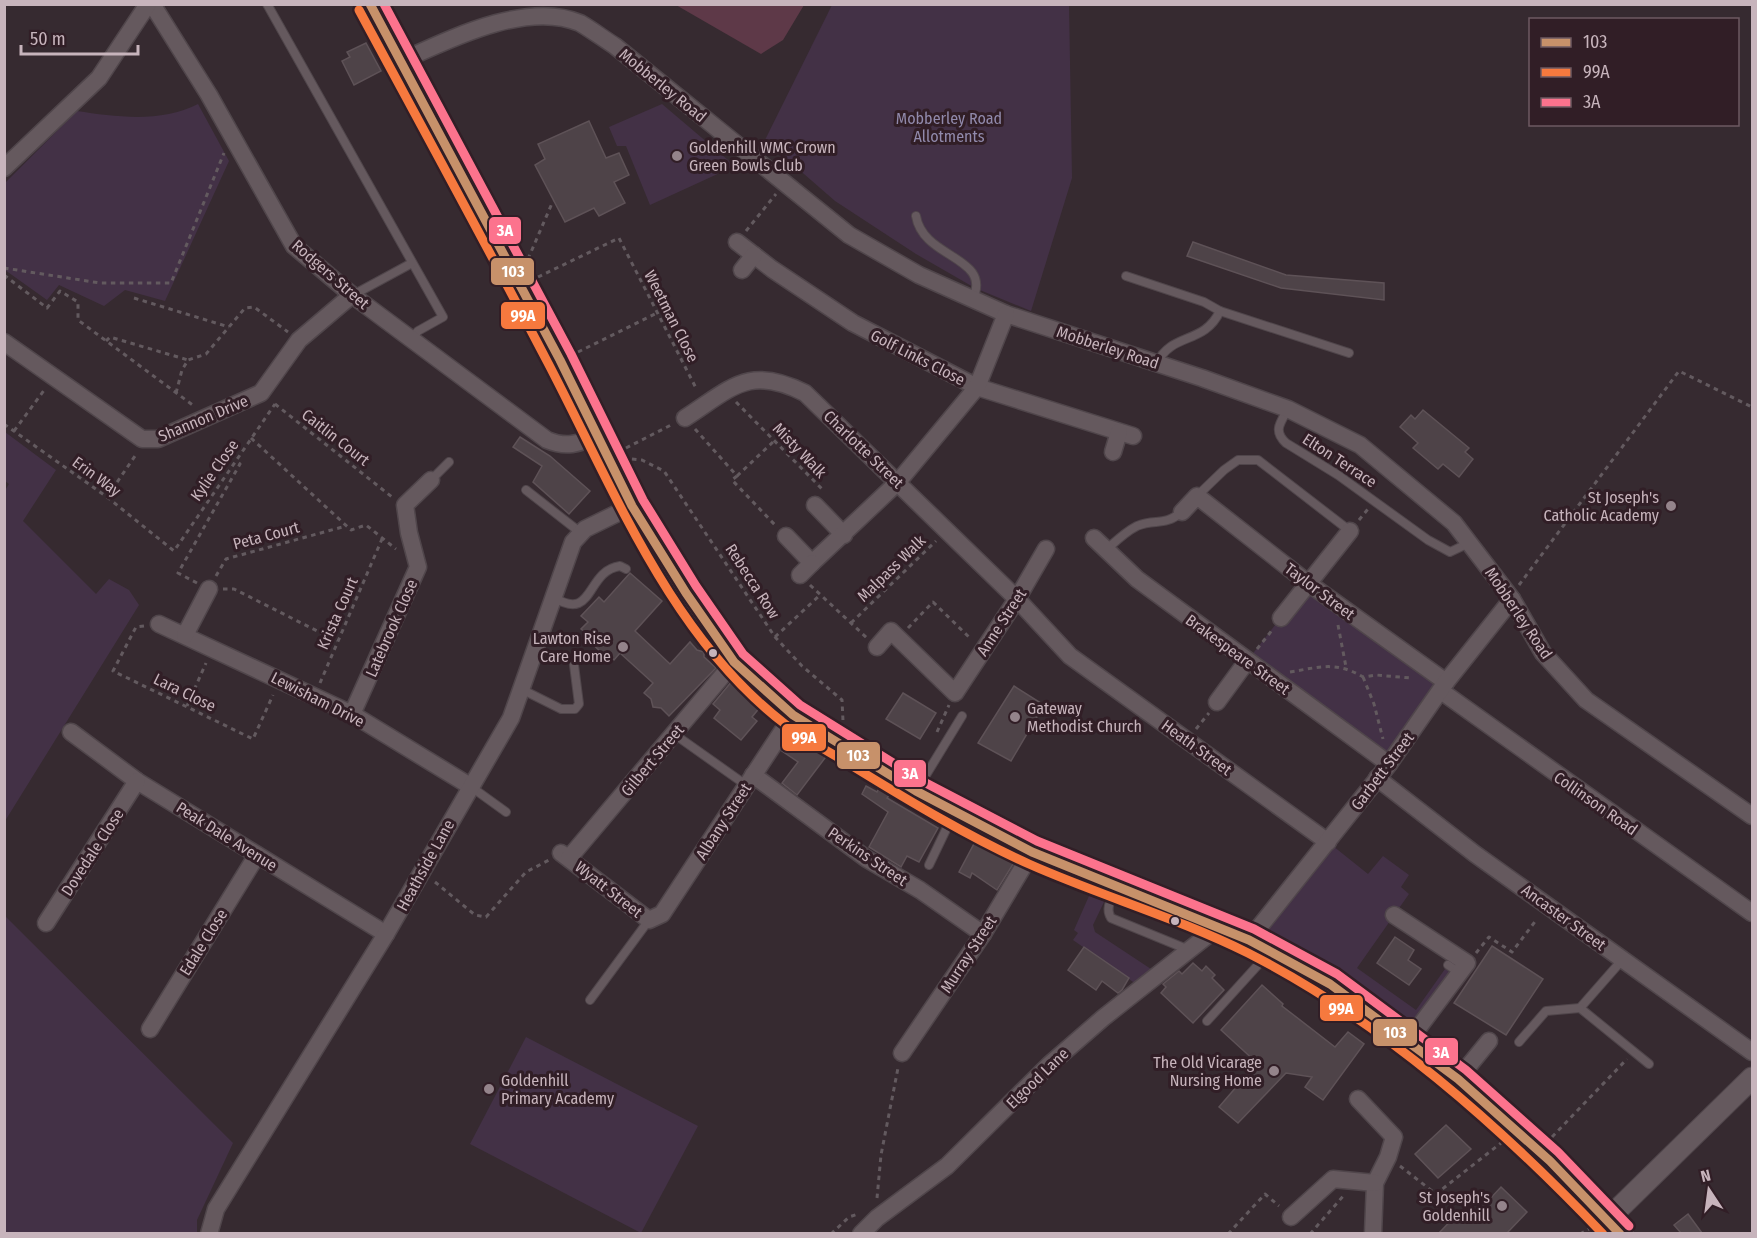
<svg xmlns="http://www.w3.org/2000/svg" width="1757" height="1238" font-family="'Fira Sans Condensed',sans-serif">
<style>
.green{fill:#433146}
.water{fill:#5e3948}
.building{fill:#4e4348;stroke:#5e5257;stroke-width:1.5}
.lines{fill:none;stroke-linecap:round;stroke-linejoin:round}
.service-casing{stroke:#50464b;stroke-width:10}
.minor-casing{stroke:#50464b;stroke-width:19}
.tertiary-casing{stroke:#50464b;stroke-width:23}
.primary-casing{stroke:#53484c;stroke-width:28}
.path{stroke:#635a5f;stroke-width:3;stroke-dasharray:4.5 4.5;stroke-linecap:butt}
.service{stroke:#65595e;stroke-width:8}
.minor{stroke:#65595e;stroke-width:16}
.tertiary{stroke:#65595e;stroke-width:21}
.primary{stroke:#665c61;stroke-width:26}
.bus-1-casing{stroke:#311e26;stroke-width:14}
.bus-2-casing{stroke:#311e26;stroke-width:14}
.bus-3-casing{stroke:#311e26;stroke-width:14}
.bus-1{stroke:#c7916a;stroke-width:9}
.bus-2{stroke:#f6793e;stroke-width:9}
.bus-3{stroke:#fc738d;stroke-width:9}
.poi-dot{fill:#94848b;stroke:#311e26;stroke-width:2}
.bus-dot{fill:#c7b4bc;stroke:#311e26;stroke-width:2}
.labels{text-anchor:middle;stroke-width:6;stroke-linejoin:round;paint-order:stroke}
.street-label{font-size:16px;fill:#c7b4bc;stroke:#311e26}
.park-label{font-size:16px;fill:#918aac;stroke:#311e26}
.poi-label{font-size:16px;fill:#c7b4bc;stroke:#311e26;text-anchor:end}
.line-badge{stroke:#311e26;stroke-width:2}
.badge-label{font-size:16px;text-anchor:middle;font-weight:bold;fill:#fff}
</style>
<rect width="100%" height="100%" fill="#362a30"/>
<!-- green -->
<g class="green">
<polygon points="832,5 1069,5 1072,178 1031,311 975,288 916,254 835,201 765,140"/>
<path d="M198,104L229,161L165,301L125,290L104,306L59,285L47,300L5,270V183L77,111C116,117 162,123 198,104Z"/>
<polygon points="662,104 735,166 650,205 626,146 617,146 609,127"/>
<polygon points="5,432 56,470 23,521 96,594 109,579 129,590 139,605 5,821 4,492 9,484 5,481"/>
<polygon points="1308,583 1446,682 1389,764 1247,661"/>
<polygon points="1328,842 1368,874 1383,856 1409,875 1401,887 1409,894 1357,968 1416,1010 1445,969 1457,976 1410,1039 1253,936"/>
<polygon points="1089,896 1109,903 1104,902 1093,925 1095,932 1154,971 1136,984 1073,940 1078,933 1074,930"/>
<polygon points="4,915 233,1143 197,1220 197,1233 5,1233"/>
<polygon points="526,1037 698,1126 641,1233 470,1144"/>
</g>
<!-- water -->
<polygon class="water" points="676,5 804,5 783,40 761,54"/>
<!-- building -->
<g class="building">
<polygon points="366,43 381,71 354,85 342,61 350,57 347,52"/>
<polygon points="589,121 606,158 619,153 629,175 614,182 625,203 599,216 594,208 565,222 535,165 545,159 538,144"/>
<polygon points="1193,242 1286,275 1384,283 1384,300 1281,288 1187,256"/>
<polygon points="1423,410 1469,448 1465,452 1473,459 1459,477 1443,464 1438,469 1413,448 1418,443 1400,427 1411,415 1415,419"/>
<polygon points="520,437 550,456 590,491 569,514 533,482 542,466 513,447"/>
<polygon points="630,573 662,601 635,631 670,664 690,642 697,650 704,652 704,657 716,668 669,716 661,708 653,707 651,699 644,693 653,683 620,653 614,660 605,651 603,654 584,636 586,633 581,629 588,622 581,616 599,597 604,602"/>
<polygon points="732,681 761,706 752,717 757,721 741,740 714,718 720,710 713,704"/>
<polygon points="1014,686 1044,705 1011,761 978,743"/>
<polygon points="903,693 936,713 920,739 886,719"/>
<polygon points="794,733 828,754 797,795 782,783 798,762 782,751"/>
<polygon points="866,786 877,792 880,786 891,793 887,798 938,828 919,862 907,856 901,867 869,847 888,812 862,794"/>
<polygon points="976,840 1015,861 997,890 972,873 970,878 959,872"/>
<polygon points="1395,937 1414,950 1408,960 1421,969 1409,985 1377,963"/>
<polygon points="1492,946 1543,979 1506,1035 1454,1003"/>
<polygon points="1084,947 1129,978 1122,990 1118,993 1102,981 1096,990 1068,970"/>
<polygon points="1193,963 1202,971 1206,966 1215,975 1212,978 1224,990 1193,1023 1161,993 1166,987 1163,984 1179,971 1182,974"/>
<polygon points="1262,985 1283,1004 1282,1006 1335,1047 1348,1032 1364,1044 1323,1100 1305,1087 1312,1077 1286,1073 1238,1123 1219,1107 1257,1063 1221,1030"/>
<polygon points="1446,1125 1471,1149 1438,1178 1415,1154"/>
<polygon points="1501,1187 1527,1212 1507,1233 1439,1233 1460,1211 1470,1220"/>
<polygon points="1688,1214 1702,1233 1681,1233 1674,1225"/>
</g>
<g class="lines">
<defs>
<g id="service">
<polyline points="267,4 443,317 418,331 411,339"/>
<path d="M916,216C923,259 992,256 973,299"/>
<path d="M1126,276L1204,302L1220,311C1204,345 1172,332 1157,363"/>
<polyline points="353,295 412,263"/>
<polyline points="1220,311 1349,353"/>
<path d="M1288,409C1280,423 1273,431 1286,443L1338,475L1428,540L1450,552L1469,543"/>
<polyline points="431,480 449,462"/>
<polyline points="526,490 581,533"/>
<polyline points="1197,496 1224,470 1238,460 1258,460 1350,531"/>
<path d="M1106,550C1116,541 1125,532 1137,526C1156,518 1163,527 1182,512"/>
<path d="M553,597C595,623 585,571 620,566L626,569"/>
<polyline points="521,689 561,709 575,709 579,704 574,665"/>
<polyline points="674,734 746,785"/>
<polyline points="470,786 506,812"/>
<polyline points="918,788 962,716"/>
<polyline points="929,865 953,815"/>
<path d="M1116,890C1111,900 1105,908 1111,918L1189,950"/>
<polyline points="1623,959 1580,1008 1649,1064"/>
<polyline points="1448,965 1460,973"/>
<polyline points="590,1000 649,920"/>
<polyline points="1207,1021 1267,955"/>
<polyline points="1519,1042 1546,1011 1580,1008"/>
</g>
<g id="minor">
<path d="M152,4L209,95L294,246L352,295L547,440C566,448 578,444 596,436"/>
<path d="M399,62C448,40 526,0 580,23C592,30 604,39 615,46L849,235L919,275L1006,314L1202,378L1288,409L1360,445L1454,523L1512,599L1543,653L1586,700L1752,816"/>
<polyline points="4,168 99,78 148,4"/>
<polyline points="737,242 772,269 853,323 977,387 1133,436"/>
<polyline points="742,270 754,255"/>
<polyline points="4,342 142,439 158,439 261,393 299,340 352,295"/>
<path d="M685,418C733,387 749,365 805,393L1017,599L1070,656L1328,842"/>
<polyline points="1113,452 1119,432"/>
<polyline points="815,505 844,535"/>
<polyline points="1182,512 1197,496 1308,583 1446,682"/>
<polyline points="786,536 812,563 898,482 977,387 1006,314"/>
<polyline points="1094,538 1137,579 1389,764"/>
<polyline points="800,575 812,563"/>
<polyline points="1281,618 1350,531"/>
<polyline points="159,624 352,714 470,786"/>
<polyline points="185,635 209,589"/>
<polyline points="877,647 891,631 955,693 1017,599 1046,549"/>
<polyline points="1441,691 1752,913"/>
<polyline points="1217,702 1247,661"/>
<polyline points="352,714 418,567 409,533 405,505 431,480"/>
<polyline points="71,732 137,781 386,934"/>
<polyline points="753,775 867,859 920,890 983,934"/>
<polyline points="1377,778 1475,854 1752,1052"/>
<polyline points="561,853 649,920 662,914 793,715"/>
<polyline points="569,858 734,662"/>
<polyline points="1394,915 1467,963 1407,1043"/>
<polyline points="46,923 137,781"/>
<polyline points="1249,940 1389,764 1446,682 1512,599"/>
<polyline points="150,1029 257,855"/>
<polyline points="902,1053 983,934 1032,852"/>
<polyline points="1458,1079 1489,1041"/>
<polyline points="1358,1099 1394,1137 1388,1157 1375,1183 1373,1234"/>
<polyline points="1291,1217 1333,1179 1375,1183"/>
<polyline points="209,1234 216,1209 386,934 511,718 573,542 585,529 632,506"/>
<polyline points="861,1234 877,1218 947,1166 1049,1065 1103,1018 1217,928"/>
</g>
<polyline id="tertiary" points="1608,1219 1752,1078"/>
<polyline id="primary" points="370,4 560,360 632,506 686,593 734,662 793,715 916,791 1032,852 1249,940 1330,984 1458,1079 1550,1161 1620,1234"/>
</defs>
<!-- service casing -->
<use href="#service" class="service-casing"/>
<!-- minor casing -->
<use href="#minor" class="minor-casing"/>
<!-- tertiary casing -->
<use href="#tertiary" class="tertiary-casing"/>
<!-- primary casing -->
<use href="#primary" class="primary-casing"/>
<!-- path -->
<g class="path">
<polyline points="746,231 776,194"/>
<polyline points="528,259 553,201"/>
<polyline points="4,268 100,283 171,283 224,153"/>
<polyline points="4,275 47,308 60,291 78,302 78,320 194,406"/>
<polyline points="538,277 619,238 697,390"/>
<polyline points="134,298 229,327"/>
<polyline points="106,341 110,337 188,360"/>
<polyline points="578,352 657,313"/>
<polyline points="176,393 182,370 188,360 206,354 245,308 254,307 288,332"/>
<polyline points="736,402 824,491"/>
<polyline points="275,404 392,497"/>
<polyline points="4,424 107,497 174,551 275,404"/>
<polyline points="695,429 737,476 732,480 775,525"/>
<polyline points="14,431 45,389"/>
<polyline points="251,438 351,530 366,525 396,549"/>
<polyline points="626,448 671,425"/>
<polyline points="632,459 642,460 664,471 775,637 802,666 842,700 843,721"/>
<polyline points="737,476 774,441"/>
<polyline points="107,497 137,453"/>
<polyline points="1359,520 1368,509"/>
<polyline points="216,576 226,559 346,526"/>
<polyline points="197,583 178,573 240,464 236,461"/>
<polyline points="810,585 867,638"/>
<polyline points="1519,585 1679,371 1752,407"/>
<polyline points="223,589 234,589 337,641"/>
<polyline points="851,623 936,541"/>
<polyline points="1338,625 1346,667"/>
<polyline points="144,626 136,627 113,671 253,739 273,695"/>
<polyline points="908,628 933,602 971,639"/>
<polyline points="775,637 820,595"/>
<polyline points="1257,649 1273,629"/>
<path d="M1290,672C1320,667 1336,661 1363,677L1376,675L1411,678"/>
<polyline points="1363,677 1374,704 1383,739"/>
<polyline points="320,683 382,539"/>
<polyline points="187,706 206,663"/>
<polyline points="1196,729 1209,713"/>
<polyline points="937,732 949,705"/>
<polyline points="435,882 475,915 486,917 526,872 549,860"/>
<polyline points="1476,953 1489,937 1512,952 1537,919"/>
<polyline points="1552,1137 1627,1059"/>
<polyline points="1400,1166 1436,1194 1501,1143"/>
<polyline points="877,1198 881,1155 898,1068"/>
<polyline points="831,1234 849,1217 858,1214"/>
<polyline points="1228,1234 1265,1194 1279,1206"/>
<polyline points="1310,1234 1345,1194"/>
<polyline points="1580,1234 1589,1229"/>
</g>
<!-- service -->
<use href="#service" class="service"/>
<!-- minor -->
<use href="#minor" class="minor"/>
<!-- tertiary -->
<use href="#tertiary" class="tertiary"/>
<!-- primary -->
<use href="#primary" class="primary"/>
<defs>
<polyline id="bus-1" points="370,4 560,360 632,506 686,593 734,662 793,715 916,791 1032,852 1249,940 1330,984 1458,1079 1550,1161 1620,1234"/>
<path id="bus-2" d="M359,10C422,127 486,244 548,363C613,487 670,636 785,724C806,740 832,753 854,767C911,802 969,837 1029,864C1101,896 1178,918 1248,953C1383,1022 1499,1125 1603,1234"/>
<polyline id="bus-3" points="384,4 571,354 643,500 696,586 743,654 800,705 922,781 1037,841 1254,929 1337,974 1466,1070 1558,1152 1629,1226"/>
</defs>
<!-- bus-1 casing -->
<use href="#bus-1" class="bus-1-casing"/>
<!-- bus-2 casing -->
<use href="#bus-2" class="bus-2-casing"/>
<!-- bus-3 casing -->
<use href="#bus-3" class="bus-3-casing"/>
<!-- bus-1 -->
<use href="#bus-1" class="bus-1"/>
<!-- bus-2 -->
<use href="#bus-2" class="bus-2"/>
<!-- bus-3 -->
<use href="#bus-3" class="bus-3"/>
</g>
<!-- markers -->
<g class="poi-dot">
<circle cx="677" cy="156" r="6"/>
<circle cx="1671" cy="506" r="6"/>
<circle cx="623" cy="647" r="6"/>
<circle cx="1015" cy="717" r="6"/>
<circle cx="1274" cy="1071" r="6"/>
<circle cx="489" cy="1089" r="6"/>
<circle cx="1502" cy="1206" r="6"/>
</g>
<g class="bus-dot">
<circle cx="713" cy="653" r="5"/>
<circle cx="1175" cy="921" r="5"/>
</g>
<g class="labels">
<!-- street labels -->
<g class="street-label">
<text transform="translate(663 85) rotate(39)" y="6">Mobberley Road</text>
<text transform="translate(331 274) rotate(41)" y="6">Rodgers Street</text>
<text transform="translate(672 316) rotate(63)" y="6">Weetman Close</text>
<text transform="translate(1108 347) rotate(18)" y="6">Mobberley Road</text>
<text transform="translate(918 357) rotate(27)" y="6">Golf Links Close</text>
<text transform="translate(203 418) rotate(-23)" y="6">Shannon Drive</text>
<text transform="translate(336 437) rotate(38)" y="6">Caitlin Court</text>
<text transform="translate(864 449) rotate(44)" y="6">Charlotte Street</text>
<text transform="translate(800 450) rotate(46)" y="6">Misty Walk</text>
<text transform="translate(1340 460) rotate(33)" y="6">Elton Terrace</text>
<text transform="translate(214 470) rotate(-55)" y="6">Kylie Close</text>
<text transform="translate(97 476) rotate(36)" y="6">Erin Way</text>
<text transform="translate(266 535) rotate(-15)" y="6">Peta Court</text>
<text transform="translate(891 568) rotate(-44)" y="6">Malpass Walk</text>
<text transform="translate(753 581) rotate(57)" y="6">Rebecca Row</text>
<text transform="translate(1320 591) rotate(37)" y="6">Taylor Street</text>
<text transform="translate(337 613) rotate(-66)" y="6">Krista Court</text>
<text transform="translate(1519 613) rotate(56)" y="6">Mobberley Road</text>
<text transform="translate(1001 622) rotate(-57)" y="6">Anne Street</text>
<text transform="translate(391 628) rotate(-66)" y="6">Latebrook Close</text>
<text transform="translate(1238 654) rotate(36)" y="6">Brakespeare Street</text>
<text transform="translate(185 692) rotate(26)" y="6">Lara Close</text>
<text transform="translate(318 699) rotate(27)" y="6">Lewisham Drive</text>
<text transform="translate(1197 747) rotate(36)" y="6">Heath Street</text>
<text transform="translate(652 760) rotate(-50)" y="6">Gilbert Street</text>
<text transform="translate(1382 771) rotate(-53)" y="6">Garbett Street</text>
<text transform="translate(1596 803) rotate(35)" y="6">Collinson Road</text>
<text transform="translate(723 821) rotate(-57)" y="6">Albany Street</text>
<text transform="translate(227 836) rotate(32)" y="6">Peak Dale Avenue</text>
<text transform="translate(92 852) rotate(-57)" y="6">Dovedale Close</text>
<text transform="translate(868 856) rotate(34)" y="6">Perkins Street</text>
<text transform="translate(425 865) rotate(-61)" y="6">Heathside Lane</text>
<text transform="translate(609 889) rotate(38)" y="6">Wyatt Street</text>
<text transform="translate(1564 917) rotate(36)" y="6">Ancaster Street</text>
<text transform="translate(203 942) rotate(-58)" y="6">Edale Close</text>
<text transform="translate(968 954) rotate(-57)" y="6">Murray Street</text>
<text transform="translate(1037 1078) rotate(-44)" y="6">Elgood Lane</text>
</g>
<!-- park labels -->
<g class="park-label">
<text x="949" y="124">Mobberley Road<tspan x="949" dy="18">Allotments</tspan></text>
</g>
<!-- poi labels -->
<g class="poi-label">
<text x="689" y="153" text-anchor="start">Goldenhill WMC Crown<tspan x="689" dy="18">Green Bowls Club</tspan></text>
<text x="1659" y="503">St Joseph's<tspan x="1659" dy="18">Catholic Academy</tspan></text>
<text x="611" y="644">Lawton Rise<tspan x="611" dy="18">Care Home</tspan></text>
<text x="1027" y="714" text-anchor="start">Gateway<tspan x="1027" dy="18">Methodist Church</tspan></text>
<text x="1262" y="1068">The Old Vicarage<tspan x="1262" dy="18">Nursing Home</tspan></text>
<text x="501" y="1086" text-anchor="start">Goldenhill<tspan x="501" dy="18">Primary Academy</tspan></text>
<text x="1490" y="1203">St Joseph's<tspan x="1490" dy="18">Goldenhill</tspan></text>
</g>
</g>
<g class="line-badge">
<rect x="488" y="216" width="34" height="29" rx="6" fill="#fc738d"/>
<rect x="490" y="257" width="45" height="29" rx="6" fill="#c7916a"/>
<rect x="500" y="301" width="46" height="29" rx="6" fill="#f6793e"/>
<rect x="781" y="723" width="46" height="29" rx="6" fill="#f6793e"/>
<rect x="836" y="741" width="45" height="29" rx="6" fill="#c7916a"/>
<rect x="893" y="759" width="34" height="29" rx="6" fill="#fc738d"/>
<rect x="1319" y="994" width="45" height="28" rx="6" fill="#f6793e"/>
<rect x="1372" y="1018" width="46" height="29" rx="6" fill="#c7916a"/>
<rect x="1424" y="1037" width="35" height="29" rx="6" fill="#fc738d"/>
</g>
<g class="badge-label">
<text x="505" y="236">3A</text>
<text x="513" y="277">103</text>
<text x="523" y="321">99A</text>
<text x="804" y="743">99A</text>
<text x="858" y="761">103</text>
<text x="910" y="779">3A</text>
<text x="1341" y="1014">99A</text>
<text x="1395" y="1038">103</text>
<text x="1441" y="1058">3A</text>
</g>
<!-- border -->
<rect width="1757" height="1238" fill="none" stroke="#c7b4bc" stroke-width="12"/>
<!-- legend -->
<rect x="1529" y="18" width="210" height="108" fill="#311e26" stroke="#6d5a62" stroke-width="1.5"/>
<rect x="1541" y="38" width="30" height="9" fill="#c7916a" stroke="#6d5a62" stroke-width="1.5"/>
<text x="1583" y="48" font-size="18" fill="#c7b4bc">103</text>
<rect x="1541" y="68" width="30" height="9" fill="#f6793e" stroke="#6d5a62" stroke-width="1.5"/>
<text x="1583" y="78" font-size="18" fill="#c7b4bc">99A</text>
<rect x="1541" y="98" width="30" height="9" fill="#fc738d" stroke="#6d5a62" stroke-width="1.5"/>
<text x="1583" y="108" font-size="18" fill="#c7b4bc">3A</text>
<!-- north arrow -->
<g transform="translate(1709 1190) rotate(347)" stroke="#311e26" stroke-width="4.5" paint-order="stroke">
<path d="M0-4.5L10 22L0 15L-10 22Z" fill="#c7b4bc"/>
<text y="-9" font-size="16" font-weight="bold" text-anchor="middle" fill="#c7b4bc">N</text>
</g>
<!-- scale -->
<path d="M21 45v9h117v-9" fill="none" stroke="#c7b4bc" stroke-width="3"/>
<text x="30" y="45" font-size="18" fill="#c7b4bc" stroke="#311e26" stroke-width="4.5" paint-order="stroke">50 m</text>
</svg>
